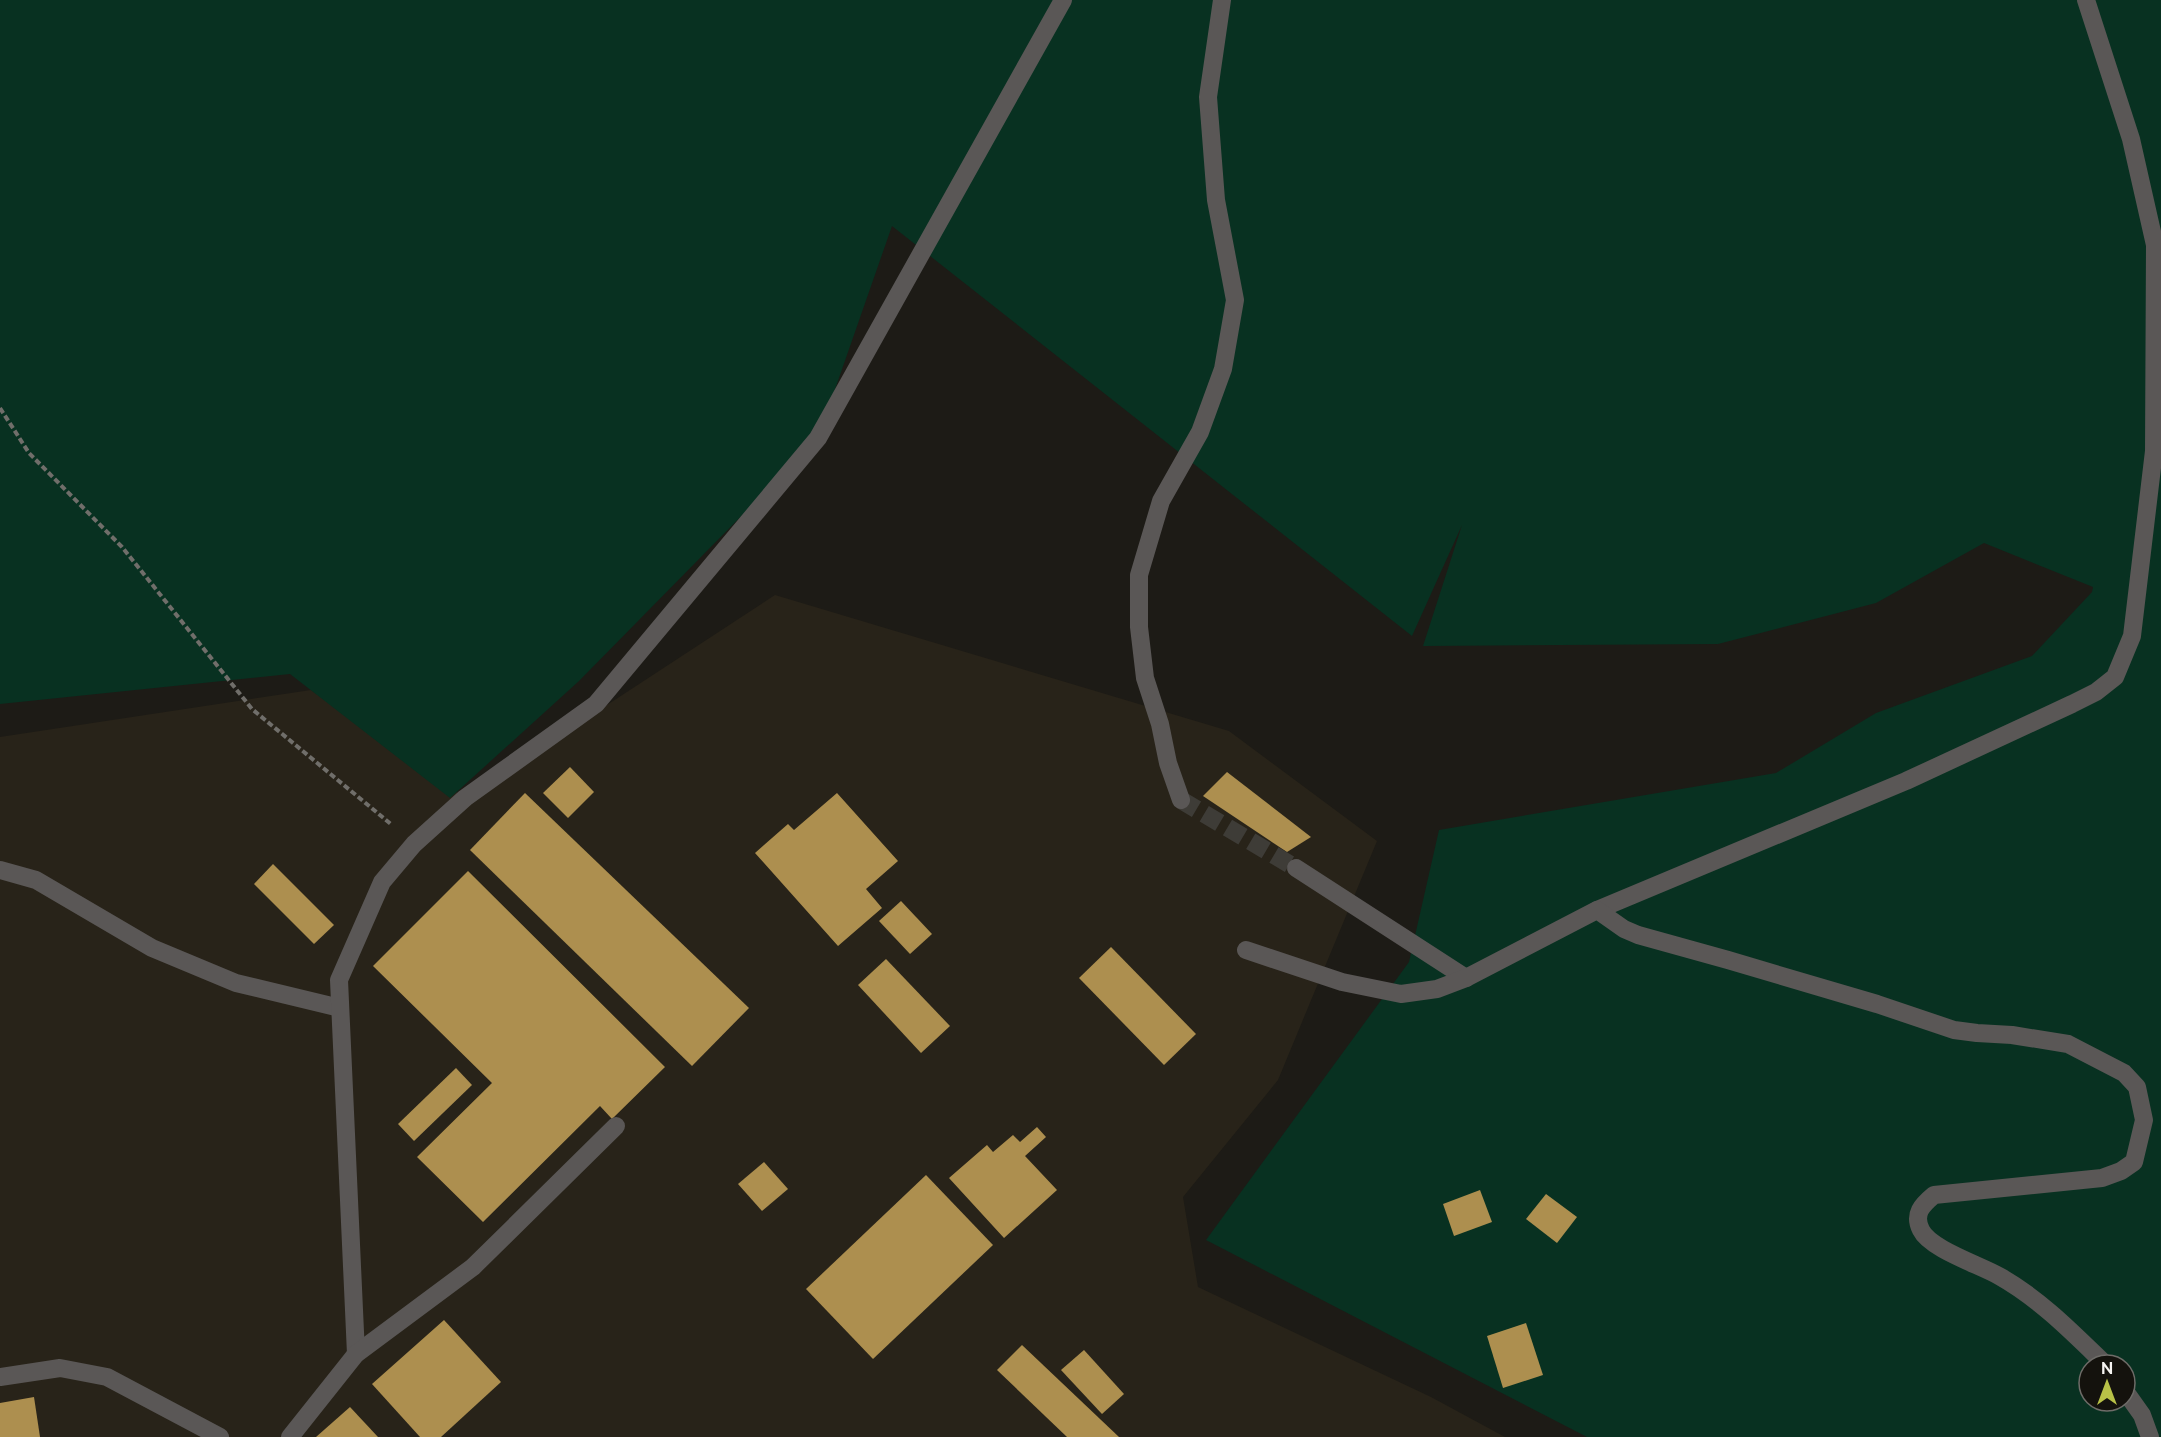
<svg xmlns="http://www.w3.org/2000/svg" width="2161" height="1437" font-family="Raleway,sans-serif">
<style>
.built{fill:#282319}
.green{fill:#083121;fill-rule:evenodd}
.building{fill:#ad8f4f}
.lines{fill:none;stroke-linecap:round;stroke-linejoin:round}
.minor-tunnel{stroke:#3e3c37;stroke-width:18;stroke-dasharray:18 9;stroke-linecap:butt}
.path{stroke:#706e6a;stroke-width:4;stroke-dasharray:6 3;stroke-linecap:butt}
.minor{stroke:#5a5756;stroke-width:18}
</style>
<rect width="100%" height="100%" fill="#1d1b16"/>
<!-- built -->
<polygon class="built" points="775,595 1229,731 1377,841 1278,1080 1183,1197 1198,1287 1431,1397 1505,1437 0,1437 0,737 311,690 465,798"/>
<!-- green -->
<path class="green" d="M0,0H2161V1437H1587L1206,1240L1409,962L1439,830L1776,773L1876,713L2032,656L2092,592L2093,587L1984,543L1876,603L1718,644L1423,646L1462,525L1412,636L892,226L818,438L579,681L450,798L290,674L0,704ZM2089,1365H2125V1401H2089Z"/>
<!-- building -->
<g class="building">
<polygon points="570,767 594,792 568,818 543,793"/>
<polygon points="1227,772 1311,837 1287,852 1203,796"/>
<polygon points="525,793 749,1008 692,1066 470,850"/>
<polygon points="837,793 898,861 866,889 882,908 838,946 755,853 788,824 794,830"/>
<polygon points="273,864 334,925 314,944 254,884"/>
<polygon points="468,871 665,1067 612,1119 600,1106 483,1222 417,1157 492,1083 373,966"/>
<polygon points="901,901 932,934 910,954 879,921"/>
<polygon points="1111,947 1196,1034 1164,1065 1079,978"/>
<polygon points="886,959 950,1026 921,1053 858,985"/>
<polygon points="456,1068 472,1085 414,1141 398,1124"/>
<polygon points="1037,1127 1046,1137 1025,1156 1057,1190 1004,1238 949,1178 987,1145 993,1152 1013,1135 1020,1142"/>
<polygon points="764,1162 788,1189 762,1211 738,1184"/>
<polygon points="926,1175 993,1245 873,1359 806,1289"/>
<polygon points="1480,1190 1492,1222 1454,1236 1443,1204"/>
<polygon points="1546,1194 1577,1217 1557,1243 1526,1219"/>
<polygon points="444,1320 501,1382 441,1437 420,1437 372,1384"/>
<polygon points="1526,1323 1543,1375 1503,1388 1487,1336"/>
<polygon points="1022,1345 1119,1437 1067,1437 997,1370"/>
<polygon points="1084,1350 1124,1394 1102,1414 1061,1370"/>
<polygon points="34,1397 40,1437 0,1437 0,1403"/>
<polygon points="350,1407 378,1437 316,1437"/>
</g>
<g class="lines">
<!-- minor-tunnel -->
<polyline class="minor-tunnel" points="1181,800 1296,868"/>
<!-- path -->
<polyline class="path" points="0,408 29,453 122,547 252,709 392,825"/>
<!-- minor -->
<g class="minor">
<polyline points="1181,800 1168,763 1160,724 1145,678 1139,627 1139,575 1161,501 1200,432 1223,369 1235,300 1216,200 1208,97 1222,0"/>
<polyline points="1296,868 1466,978"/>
<polyline points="0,870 36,880 152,948 236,983 340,1008"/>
<polyline points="1597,910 1906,781 2072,704 2096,692 2115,677 2132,636 2154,451 2155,245 2131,139 2086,0"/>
<path d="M1246,950L1342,982L1401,994L1437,989L1466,978L1597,910L1624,929L1638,935L1728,960L1877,1004L1954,1030L1977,1033L2012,1035L2068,1044L2124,1073L2137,1087L2144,1120L2134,1162L2121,1171L2102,1178L1934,1195C1922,1205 1913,1214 1921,1230C1930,1249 1980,1265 1999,1276C2040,1299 2073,1333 2106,1365"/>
<polyline points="356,1354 339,980 382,882 414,844 465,798 596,704 818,438 1063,0"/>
<polyline points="0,1377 60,1368 107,1377 220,1437"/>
<polyline points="2125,1391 2142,1415 2150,1437"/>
<polyline points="290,1437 356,1354 473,1267 616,1126"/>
</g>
</g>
<!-- north arrow -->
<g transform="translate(2107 1383)"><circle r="28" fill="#14120d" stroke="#6e6c68" stroke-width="1.5"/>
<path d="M0-4.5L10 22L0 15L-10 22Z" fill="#b8c147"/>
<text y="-9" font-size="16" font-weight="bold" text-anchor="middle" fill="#f6f4f1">N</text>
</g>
</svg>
